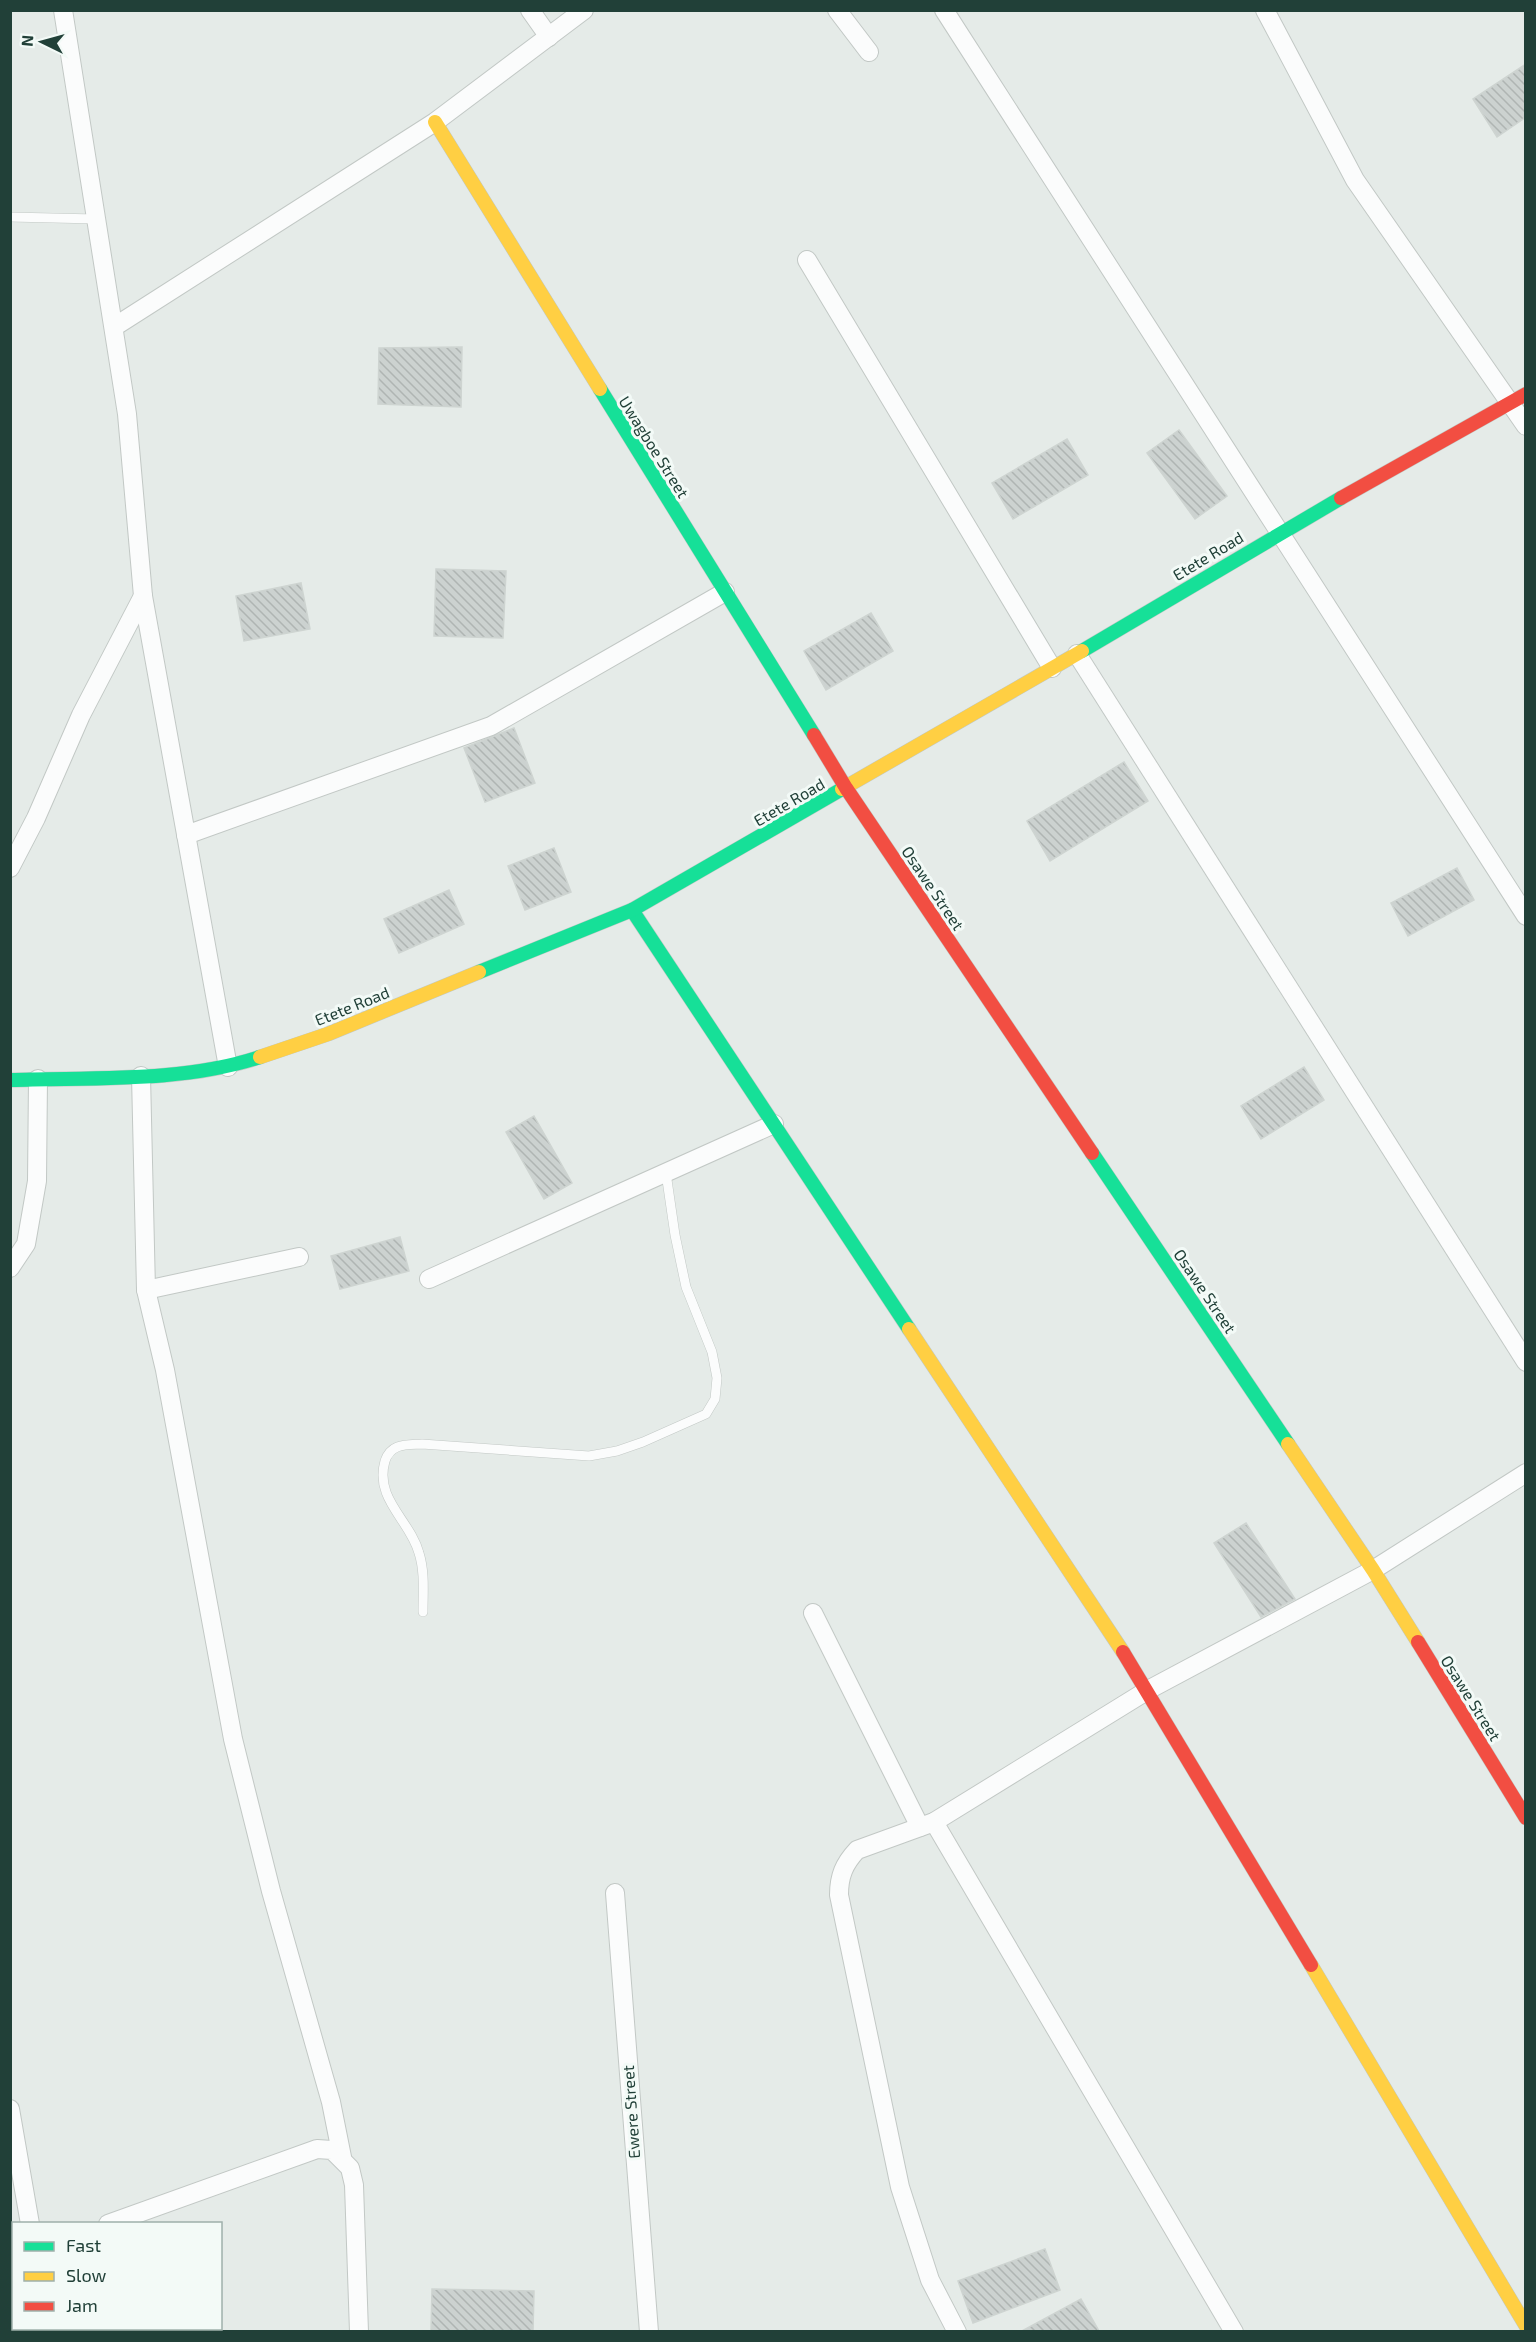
<svg xmlns="http://www.w3.org/2000/svg" width="1536" height="2342" font-family="'Exo 2',sans-serif">
<style>
.building{fill:url(#building-back-hatch);stroke:#ced4d1;stroke-width:1.5}
.lines{fill:none;stroke-linecap:round;stroke-linejoin:round}
.lane-casing{stroke:#c2c8c5;stroke-width:10}
.street-casing{stroke:#c2c8c5;stroke-width:20}
.fast-casing{stroke:#c0c9c5;stroke-width:15}
.slow-casing{stroke:#c0c9c5;stroke-width:15}
.jam-casing{stroke:#c0c9c5;stroke-width:15}
.path{stroke:#c2cbc8;stroke-width:4;stroke-dasharray:3 4.5;stroke-linecap:butt}
.lane{stroke:#fbfcfc;stroke-width:9}
.street{stroke:#fbfcfc;stroke-width:18}
.fast{stroke:#16e098;stroke-width:14}
.slow{stroke:#ffcf43;stroke-width:14}
.jam{stroke:#f24e42;stroke-width:14}
.labels{text-anchor:middle;stroke-width:6;stroke-linejoin:round;paint-order:stroke}
.street-label{font-size:16px;fill:#214038;stroke:#f3faf7}
</style>
<defs>
<pattern id="building-back-hatch" width="6" height="6" patternUnits="userSpaceOnUse" patternTransform="scale(1.5)"><rect width="6" height="6" fill="#ccd2d0"/><path d="M-1 5l2 2M0 0l6 6M5-1l2 2" fill="none" stroke="#afb5b3"/></pattern>
</defs>
<rect width="100%" height="100%" fill="#e5ebe8"/>
<!-- building -->
<g class="building">
<polygon points="1526,64 1526,117 1497,137 1473,99"/>
<polygon points="462,347 461,407 378,404 379,348"/>
<polygon points="1179,430 1227,496 1195,519 1147,453"/>
<polygon points="1067,439 1088,475 1013,519 992,483"/>
<polygon points="436,569 506,571 503,638 434,636"/>
<polygon points="301,583 310,629 244,641 236,596"/>
<polygon points="871,613 893,651 826,690 804,651"/>
<polygon points="514,728 535,783 485,802 464,748"/>
<polygon points="1124,762 1148,801 1050,861 1027,821"/>
<polygon points="554,848 571,892 525,910 508,866"/>
<polygon points="1457,868 1474,900 1408,936 1391,903"/>
<polygon points="449,890 464,924 399,953 384,919"/>
<polygon points="1304,1067 1324,1100 1261,1139 1241,1106"/>
<polygon points="534,1116 572,1183 544,1199 506,1132"/>
<polygon points="400,1237 409,1271 340,1289 331,1256"/>
<polygon points="1246,1523 1295,1599 1261,1617 1214,1543"/>
<polygon points="1045,2249 1060,2290 973,2323 958,2281"/>
<polygon points="432,2289 534,2291 533,2331 431,2331"/>
<polygon points="1081,2299 1099,2331 1022,2331"/>
</g>
<g class="lines">
<defs>
<g id="lane">
<polyline points="10,217 96,219"/>
<path d="M423,1612C423,1592 425,1572 419,1553C410,1520 374,1499 385,1461C391,1443 406,1445 422,1444L589,1456L617,1451L643,1442L706,1414L715,1399L717,1378L712,1352L686,1287L675,1235L666,1173"/>
</g>
<g id="street">
<polyline points="63,10 127,414 143,596 228,1067"/>
<polyline points="530,10 549,37"/>
<polyline points="837,10 869,52"/>
<polyline points="944,10 1526,916"/>
<polyline points="1265,10 1355,180 1526,426"/>
<polyline points="807,260 1052,668"/>
<polyline points="114,327 435,122 584,10"/>
<polyline points="1077,654 1526,1362"/>
<polyline points="186,835 491,726 725,592"/>
<polyline points="10,868 36,818 81,715 143,596"/>
<polyline points="141,1076 146,1290 165,1370 233,1739 271,1891 331,2102 342,2157"/>
<polyline points="10,1268 26,1244 37,1181 38,1079"/>
<polyline points="429,1279 774,1124"/>
<polyline points="146,1290 299,1257"/>
<polyline points="813,1613 920,1827"/>
<polyline points="934,1822 1234,2332"/>
<polyline points="615,1893 649,2332"/>
<polyline points="10,2109 30,2224"/>
<polyline points="108,2224 317,2149 332,2150 350,2168 354,2185 359,2332"/>
<polyline points="44,2328 44,2332"/>
<path d="M957,2332L930,2280L900,2187L839,1895C839,1876 844,1864 857,1850L934,1822L1148,1690L1373,1570L1526,1473"/>
</g>
<g id="fast">
<polyline points="600,389 814,735"/>
<polyline points="1082,651 1341,498"/>
<polyline points="632,910 909,1329"/>
<polyline points="479,972 632,910 842,789"/>
<path d="M10,1080C92,1077 181,1083 260,1057"/>
<polyline points="1092,1153 1288,1444"/>
</g>
<g id="slow">
<polyline points="435,122 600,389"/>
<polyline points="842,789 1082,651"/>
<polyline points="260,1057 328,1034 479,972"/>
<polyline points="909,1329 1123,1652"/>
<polyline points="1288,1444 1373,1570 1418,1642"/>
<polyline points="1311,1965 1526,2326"/>
</g>
<g id="jam">
<polyline points="1341,498 1526,394"/>
<polyline points="814,735 846,788 1092,1153"/>
<polyline points="1418,1642 1526,1818"/>
<polyline points="1123,1652 1311,1965"/>
</g>
</defs>
<!-- lane casing -->
<use href="#lane" class="lane-casing"/>
<!-- street casing -->
<use href="#street" class="street-casing"/>
<!-- fast casing -->
<use href="#fast" class="fast-casing"/>
<!-- slow casing -->
<use href="#slow" class="slow-casing"/>
<!-- jam casing -->
<use href="#jam" class="jam-casing"/>
<!-- path -->
<polyline class="path" points="107,2328 107,2332"/>
<!-- lane -->
<use href="#lane" class="lane"/>
<!-- street -->
<use href="#street" class="street"/>
<!-- fast -->
<use href="#fast" class="fast"/>
<!-- slow -->
<use href="#slow" class="slow"/>
<!-- jam -->
<use href="#jam" class="jam"/>
</g>
<g class="labels">
<!-- street labels -->
<g class="street-label">
<text transform="translate(654 447) rotate(58)" y="6">Uwagboe Street</text>
<text transform="translate(1208 556) rotate(-31)" y="6">Etete Road</text>
<text transform="translate(789 802) rotate(-30)" y="6">Etete Road</text>
<text transform="translate(933 888) rotate(56)" y="6">Osawe Street</text>
<text transform="translate(352 1006) rotate(-22)" y="6">Etete Road</text>
<text transform="translate(1205 1291) rotate(56)" y="6">Osawe Street</text>
<text transform="translate(1471 1698) rotate(58)" y="6">Osawe Street</text>
<text transform="translate(631 2112) rotate(-94)" y="6">Ewere Street</text>
</g>
</g>
<!-- border -->
<rect width="1536" height="2342" fill="none" stroke="#214038" stroke-width="24"/>
<!-- legend -->
<rect x="12" y="2222" width="210" height="108" fill="#f3faf7" stroke="#9fb0ab" stroke-width="1.5"/>
<rect x="24" y="2242" width="30" height="9" fill="#16e098" stroke="#9fb0ab" stroke-width="1.5"/>
<text x="66" y="2252" font-size="18" fill="#214038">Fast</text>
<rect x="24" y="2272" width="30" height="9" fill="#ffcf43" stroke="#9fb0ab" stroke-width="1.5"/>
<text x="66" y="2282" font-size="18" fill="#214038">Slow</text>
<rect x="24" y="2302" width="30" height="9" fill="#f24e42" stroke="#9fb0ab" stroke-width="1.5"/>
<text x="66" y="2312" font-size="18" fill="#214038">Jam</text>
<!-- north arrow -->
<g transform="translate(42 42) rotate(275)" stroke="#f3faf7" stroke-width="4.5" paint-order="stroke">
<path d="M0-4.5L10 22L0 15L-10 22Z" fill="#214038"/>
<text y="-9" font-size="16" font-weight="bold" text-anchor="middle" fill="#214038">N</text>
</g>
</svg>
